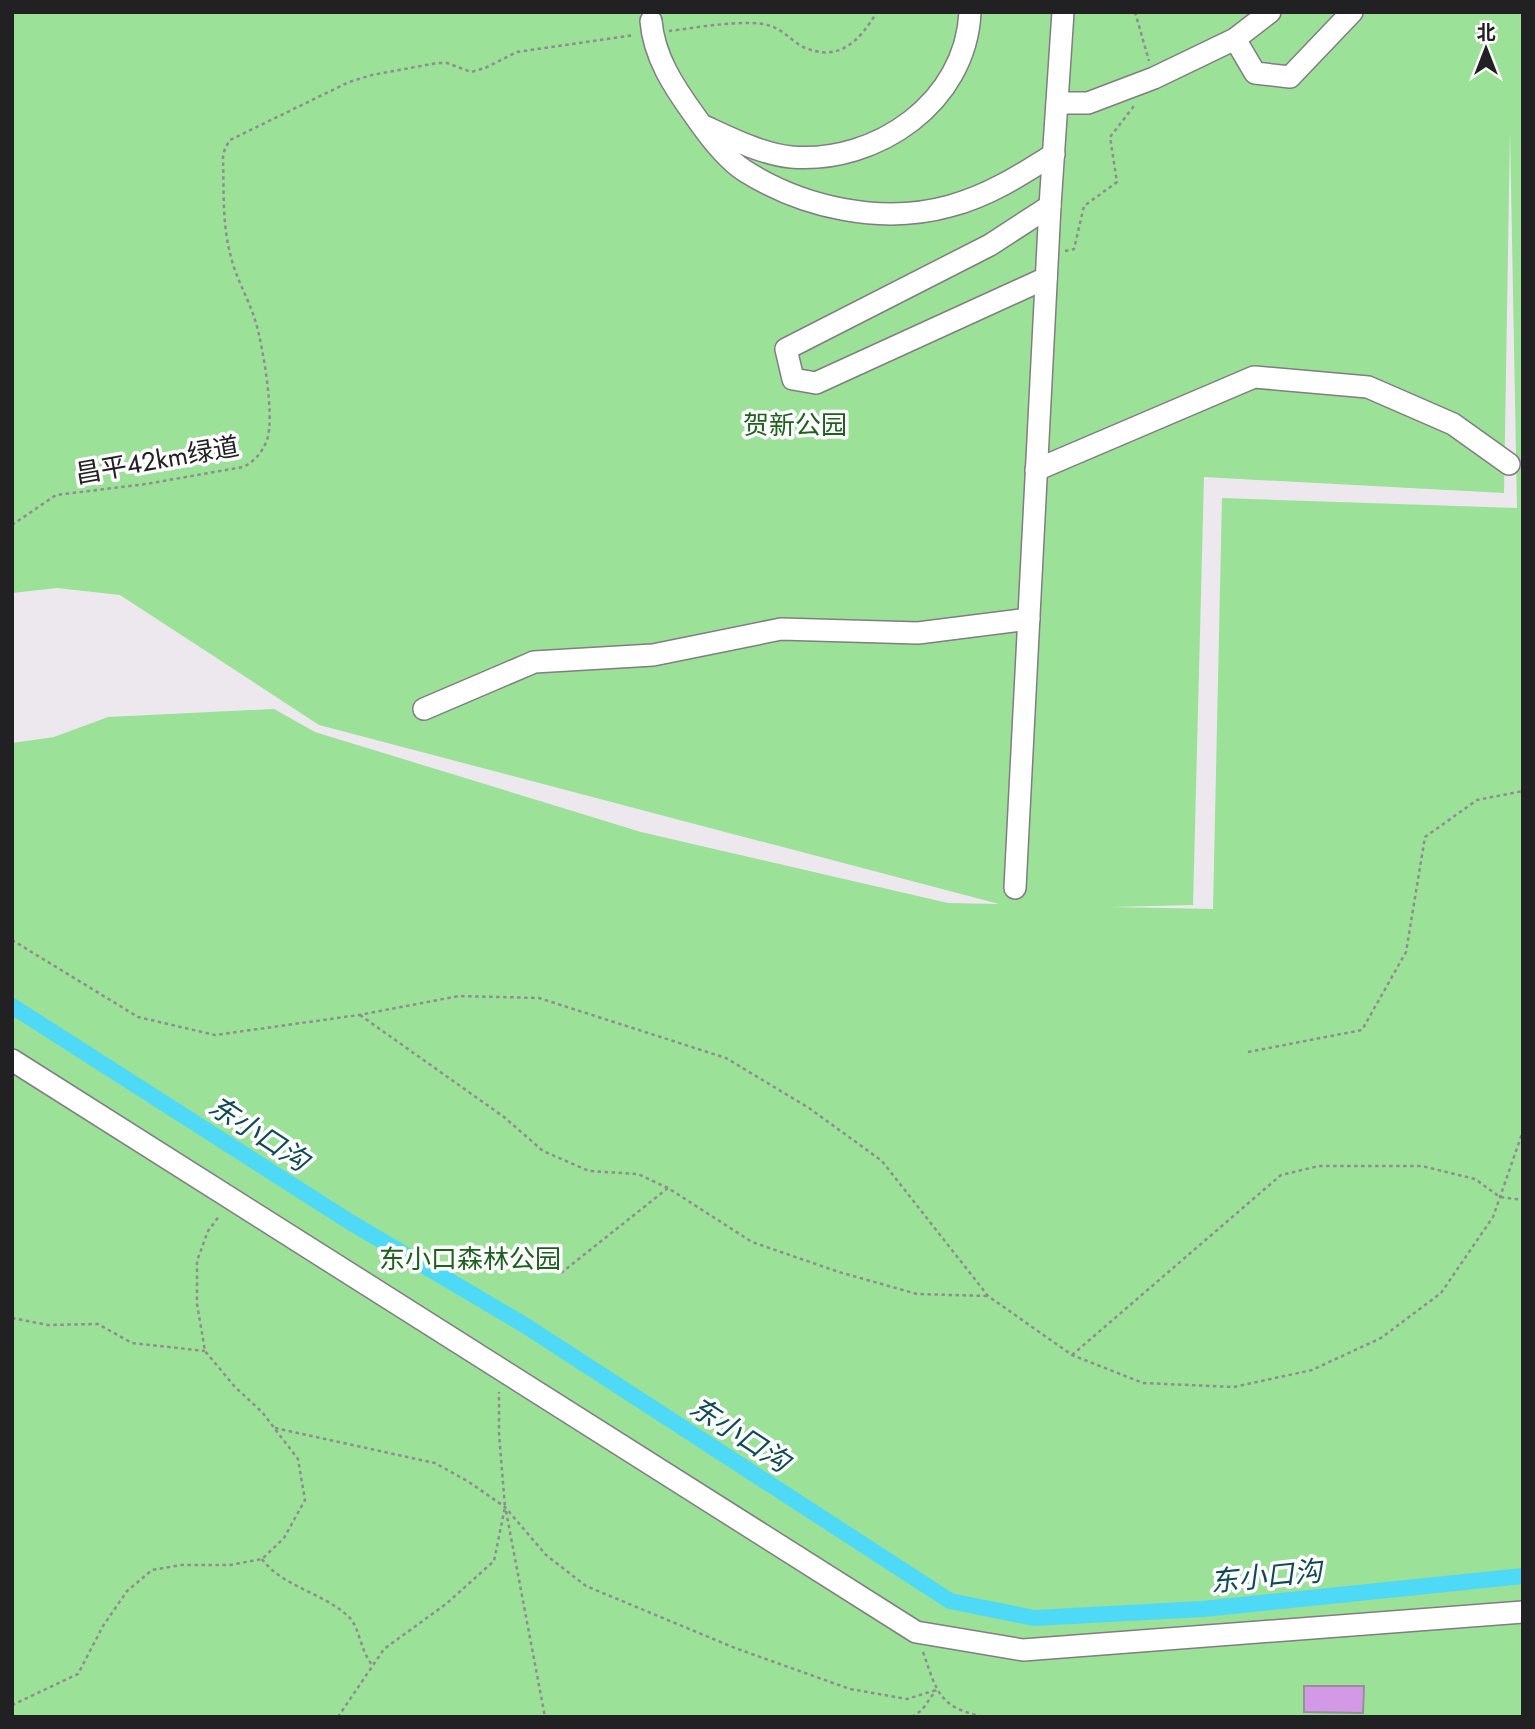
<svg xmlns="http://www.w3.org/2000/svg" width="1535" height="1729" font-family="Jost,'Noto Sans SC',sans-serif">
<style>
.green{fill:#9be197;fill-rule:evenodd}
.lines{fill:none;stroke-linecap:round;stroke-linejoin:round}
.canal{stroke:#4ed9f7;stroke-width:16}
.building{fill:#d399e6;stroke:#959196;stroke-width:2}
.minor-casing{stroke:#817d82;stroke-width:24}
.path{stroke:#908d91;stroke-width:2.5;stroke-dasharray:3.5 3.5;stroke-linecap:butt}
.minor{stroke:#fff;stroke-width:21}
.labels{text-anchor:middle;stroke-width:7;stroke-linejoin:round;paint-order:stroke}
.park-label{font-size:26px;fill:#1c621d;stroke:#fff}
.street-label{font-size:26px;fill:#212022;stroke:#fff}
.water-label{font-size:28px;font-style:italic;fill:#0e4b58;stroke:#fff}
</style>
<rect width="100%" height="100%" fill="#ece8ee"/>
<!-- green -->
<path class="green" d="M12,12H1523V1717H12V743L54,737L108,717L274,709L315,732L641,832L948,903L999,904L319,725L120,595L57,588L12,593ZM1510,131L1517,508L1222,498L1213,909L1111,907L1193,905L1204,477L1504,493Z"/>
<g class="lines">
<!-- canal -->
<polyline class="canal" points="12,1006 350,1222 526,1326 950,1601 1034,1618 1203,1609 1523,1576"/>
</g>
<!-- building -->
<polygon class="building" points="1304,1686 1364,1686 1363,1713 1304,1712"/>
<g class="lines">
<defs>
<g id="minor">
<path d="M651,21C654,57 674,87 695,116C708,135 726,159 745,171C804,208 882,225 950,206C988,196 1021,175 1054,154"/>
<polyline points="1235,39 1255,73 1290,77 1352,12"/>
<polyline points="1058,103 1088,103 1154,78 1235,39 1270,12"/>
<path d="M706,127C732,139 762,154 791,157C877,164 966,102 970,12"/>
<polyline points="1046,278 816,383 793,379 786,349 990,245 1050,206"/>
<polyline points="1036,470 1254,377 1368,387 1453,424 1509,464"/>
<polyline points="424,709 534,662 653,655 781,629 918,633 1029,619"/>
<polyline points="1015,888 1050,206 1063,12"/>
<polyline points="12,1060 916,1632 1023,1650 1523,1612"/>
</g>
</defs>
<!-- minor casing -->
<use href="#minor" class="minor-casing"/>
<!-- path -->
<g class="path">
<polyline points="1135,12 1149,61"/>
<path d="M669,31C694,28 749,18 771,26C783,30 792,41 803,47C840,63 859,41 877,12"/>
<polyline points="1065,251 1074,249 1084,206 1117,182 1110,137 1134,106"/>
<path d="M12,525L56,495L146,484L243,467C255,461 262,453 267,440C275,416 263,348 256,323C249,299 235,277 230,253C222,222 224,188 223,157L225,148L230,140L349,82L372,75L437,63H447L471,72L485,68L517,52L634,35"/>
<polyline points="12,940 138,1017 215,1035 359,1015 459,996 539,998 726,1058 809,1108 882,1161 988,1296 1072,1355 1143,1383 1234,1387 1312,1370 1381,1338 1441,1293 1493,1217 1523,1131"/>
<polyline points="360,1015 504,1117 543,1151 589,1171 638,1174 668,1188 752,1242 839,1272 917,1294 988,1296"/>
<polyline points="1248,1052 1362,1030 1406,952 1425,837 1477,800 1523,791"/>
<polyline points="561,1273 668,1188"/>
<polyline points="12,1318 48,1325 98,1324 132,1343 205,1351"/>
<polyline points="1072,1355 1281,1175 1319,1166 1422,1166 1475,1179 1500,1197 1523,1200"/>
<polyline points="275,1428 435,1463 469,1482 505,1507 546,1555 586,1586 735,1648 850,1689 907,1699 936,1690"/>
<polyline points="506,1511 545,1717"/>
<path d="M262,1559C281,1586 324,1593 349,1617C360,1628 360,1651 373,1666"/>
<path d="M923,1652C937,1692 939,1708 985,1717"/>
<polyline points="12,1705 78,1674 103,1626 127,1591 152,1570 181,1565 230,1565 262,1559 284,1538 305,1500 298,1459 262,1412 235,1387 205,1351 197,1304 197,1261 208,1231 220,1215"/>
<polyline points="338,1717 384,1649 446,1604 494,1561 505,1507 499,1434 499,1392"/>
<polyline points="912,1717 922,1710 936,1690"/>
<polyline points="1177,1717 1213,1717"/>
</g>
<!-- minor -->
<use href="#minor" class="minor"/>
</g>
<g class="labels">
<!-- park labels -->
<g class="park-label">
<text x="795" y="434">贺新公园</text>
<text x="470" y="1268">东小口森林公园</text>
</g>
<!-- street labels -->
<g class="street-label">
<text transform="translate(157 460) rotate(-10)" y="9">昌平42km绿道</text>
</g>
<!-- water labels -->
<g class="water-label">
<text transform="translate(259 1133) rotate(33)" y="10">东小口沟</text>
<text transform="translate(740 1434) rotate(33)" y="10">东小口沟</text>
<text transform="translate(1266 1576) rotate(-6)" y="10">东小口沟</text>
</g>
</g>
<!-- border -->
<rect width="1535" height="1729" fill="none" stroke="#212022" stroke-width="28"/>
<!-- north arrow -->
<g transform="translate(1486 49)" stroke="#ffffff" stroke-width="5" paint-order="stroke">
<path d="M0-5L12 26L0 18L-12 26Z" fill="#212022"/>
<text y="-10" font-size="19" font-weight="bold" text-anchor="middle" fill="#212022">北</text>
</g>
</svg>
